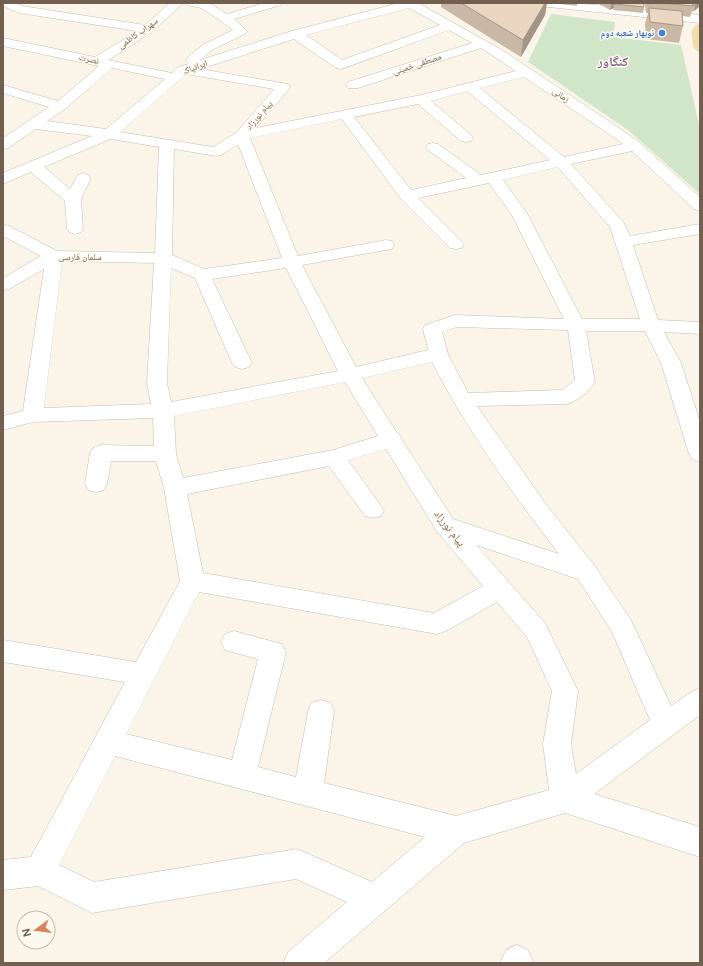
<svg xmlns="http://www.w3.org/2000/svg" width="703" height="966" font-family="'DM Sans','Noto Naskh Arabic',sans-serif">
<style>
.green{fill:#d1e6c8}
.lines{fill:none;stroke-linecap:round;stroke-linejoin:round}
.minor-casing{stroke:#c8bcad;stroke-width:1}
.major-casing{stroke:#d8d2ce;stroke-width:1}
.minor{fill:#fff;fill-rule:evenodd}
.major{fill:#f1dea8;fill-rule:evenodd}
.wall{fill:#cab8a6}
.shaded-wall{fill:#a49687}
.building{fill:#ebd6c1;stroke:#a49687}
.shop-dot{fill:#3f7fe0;stroke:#fdf9ee;stroke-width:1.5}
.labels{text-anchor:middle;stroke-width:3;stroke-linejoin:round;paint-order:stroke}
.far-street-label{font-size:9px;fill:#725f4f;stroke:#fdf9ee}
.far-shop-label{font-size:9px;font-weight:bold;fill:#366cbe;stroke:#fdf9ee;text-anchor:end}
.street-label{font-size:11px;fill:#725f4f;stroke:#fdf9ee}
.far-district-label{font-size:13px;font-weight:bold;fill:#85668d;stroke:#fdf9ee}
</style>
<rect width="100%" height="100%" fill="#faf5e8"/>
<!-- green -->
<polygon class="green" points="551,14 615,22 613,37 681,45 700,129 700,194 628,130 528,62"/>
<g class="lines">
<defs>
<g id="minor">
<path d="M3,3H15L22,6L145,25L170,3H183L152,32L108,60L172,73L178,67L189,64L186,61L187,58L204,44L233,30L221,21L201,8L187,5L185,3H209L227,14L264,3H283L281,5L234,19L247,31L245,34L212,50L200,60L292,31L399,3H418L502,50L625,132L640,143L700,197V211L694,209L632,151L571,164L624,223L630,236L700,224V234L633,245L658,320L700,322V334L664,332L681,363L700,422V462L692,459L689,454L661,363L645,331H586L595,382C589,391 578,401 567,404L477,406L545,503L594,565L631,620L671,706L691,692L700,688V715L594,794L700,827V857L565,813L464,843L324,963H283L288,952L347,902L296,879L92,913L38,886L3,890V860L31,857L125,682L3,662V640L136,662L180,581L164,488L156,461H111L107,484L104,490L96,492L88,490L85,484L90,453L93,448L101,445L154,446L153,418L33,422L3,430V416L23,411L44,269L9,289L3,290V278L41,256L3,236V224L9,226L57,251L155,253L159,147L111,139L44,167L70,189L78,175L83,173L88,175L91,178L81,199L83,229L81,232L75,234L69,232L67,229L65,201L31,172L3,184V173L92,136L36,129L8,148L3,149V138L49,107L3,93V85L58,101L99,66L3,46V38L95,57L137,31L19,13L3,6ZM409,8L440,25L342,60L306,35ZM449,30L472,43L348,82L346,85L348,88H358L481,48L516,71L421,95L256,128L288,90L290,87L288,84L200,69L294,39L336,68L341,69ZM112,68L165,79L106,129L47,121L65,109ZM186,74L274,89L237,132L213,147L120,132ZM524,77L615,138L623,144L564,157L480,88ZM467,91L550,160L481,175L438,144L433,143L428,144L426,147L428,150L466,178L411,190L354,117L418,104L461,141L466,142L471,141L473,138L471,135L431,101ZM342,119L401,199L450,248L456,249L462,248L464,244L418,198L489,183L512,215L564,319L455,315L425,325L423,329L428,350L356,367L302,265L386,250L392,249L394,245L392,241L386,240L298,256L250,138ZM238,144L282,258L204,269L172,255L174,149L216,156L221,155ZM558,167L610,227L640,319H582L528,215L503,180ZM62,261L154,263L147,383L151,404L44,408ZM171,268L195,278L232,363L235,367L242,369L249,367L252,363L212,279L286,268L338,371L171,402L167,383ZM457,327L568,330L575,380L562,390L468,393L448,354L442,332ZM432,362C467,430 512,493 559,554L453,519L402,440L399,434L397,433L362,378ZM345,382L378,436L333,450L183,478L176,454L174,416ZM386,449L436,530L483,586L434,613L203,573L187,494L329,466L365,516L373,518L381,516L384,510L348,460ZM476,545L578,579L612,632L650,720L576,774L571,744L578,691L545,623ZM199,592L437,634L446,631L497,602L527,637L552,691L543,744L549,790L456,816L324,783L334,712L331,703L321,700L311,703L308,712L296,777L258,767L286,652L282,644L234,631L225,634L221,642L225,650L258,659L232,760L126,734ZM115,756L425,837L372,882L297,849L94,882L59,865Z"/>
<polygon points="533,3 574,3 700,15 700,23 539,6 535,5"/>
<polygon points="517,945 528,950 533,961 532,963 500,963 506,950"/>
</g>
<polygon id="major" points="700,25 700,51 696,50 694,47 692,31 696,26"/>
</defs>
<!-- minor casing -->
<use href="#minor" class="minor-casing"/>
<!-- major casing -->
<use href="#major" class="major-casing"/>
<!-- minor -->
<use href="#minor" class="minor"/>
<!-- major -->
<use href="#major" class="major"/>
</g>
<!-- wall -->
<g class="wall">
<polygon points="441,3 547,3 545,15 521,57 441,7"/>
<polygon points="552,3 577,3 577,6"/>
<polygon points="600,3 644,3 644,7 643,13 613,10 614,8 610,10 599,4"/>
<polygon points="645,3 700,3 700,6 694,11 692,11 690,17 682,16 683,26 679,43 646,39 645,24 648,13 646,13"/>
</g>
<!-- shaded-wall -->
<g class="shaded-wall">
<polygon points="545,3 547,3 545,15 521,57 523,40"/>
<polygon points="613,3 623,3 614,4 614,8 610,10 611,4"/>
<polygon points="698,3 700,3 700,6 694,11 695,5"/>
</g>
<!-- building -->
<g class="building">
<polygon points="461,3 545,3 523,40"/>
<polygon points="617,3 644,3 644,7 614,4"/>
<polygon points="662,3 693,3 693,6"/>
<polygon points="693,3 698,3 695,5 693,5"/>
<polygon points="649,8 682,11 683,26 650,22"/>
</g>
<!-- markers -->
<circle class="shop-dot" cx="662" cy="33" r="4"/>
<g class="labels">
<!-- far-street labels -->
<g class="far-street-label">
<text transform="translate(138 33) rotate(-35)" y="3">سهراب کاظمی</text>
<text transform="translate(89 59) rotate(12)" y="3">نصرت</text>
<text transform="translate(417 64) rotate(-18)" y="3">مصطفی خمینی</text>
<text transform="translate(195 67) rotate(-21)" y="3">ایرانپاک</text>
<text transform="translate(561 95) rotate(34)" y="3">زمانی</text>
<text transform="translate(259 115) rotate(-49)" y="3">پیام نورزاد</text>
<text x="80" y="260">سلمان فارسی</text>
</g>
<!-- far-shop labels -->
<g class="far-shop-label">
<text x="654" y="36">نوبهار شعبه دوم</text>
</g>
<!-- street labels -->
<g class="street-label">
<text transform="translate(450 528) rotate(52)" y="4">پیام نورزاد</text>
</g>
<!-- far-district labels -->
<g class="far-district-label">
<text x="613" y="66">کنگاور</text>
</g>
</g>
<!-- border -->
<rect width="703" height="966" fill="none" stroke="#725f4f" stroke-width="8"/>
<!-- north arrow -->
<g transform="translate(36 930) rotate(255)"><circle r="19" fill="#fdf9ee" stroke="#c5bbae"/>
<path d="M0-3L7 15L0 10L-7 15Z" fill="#d6845b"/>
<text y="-6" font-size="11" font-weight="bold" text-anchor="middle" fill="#725f4f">N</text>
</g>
</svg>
